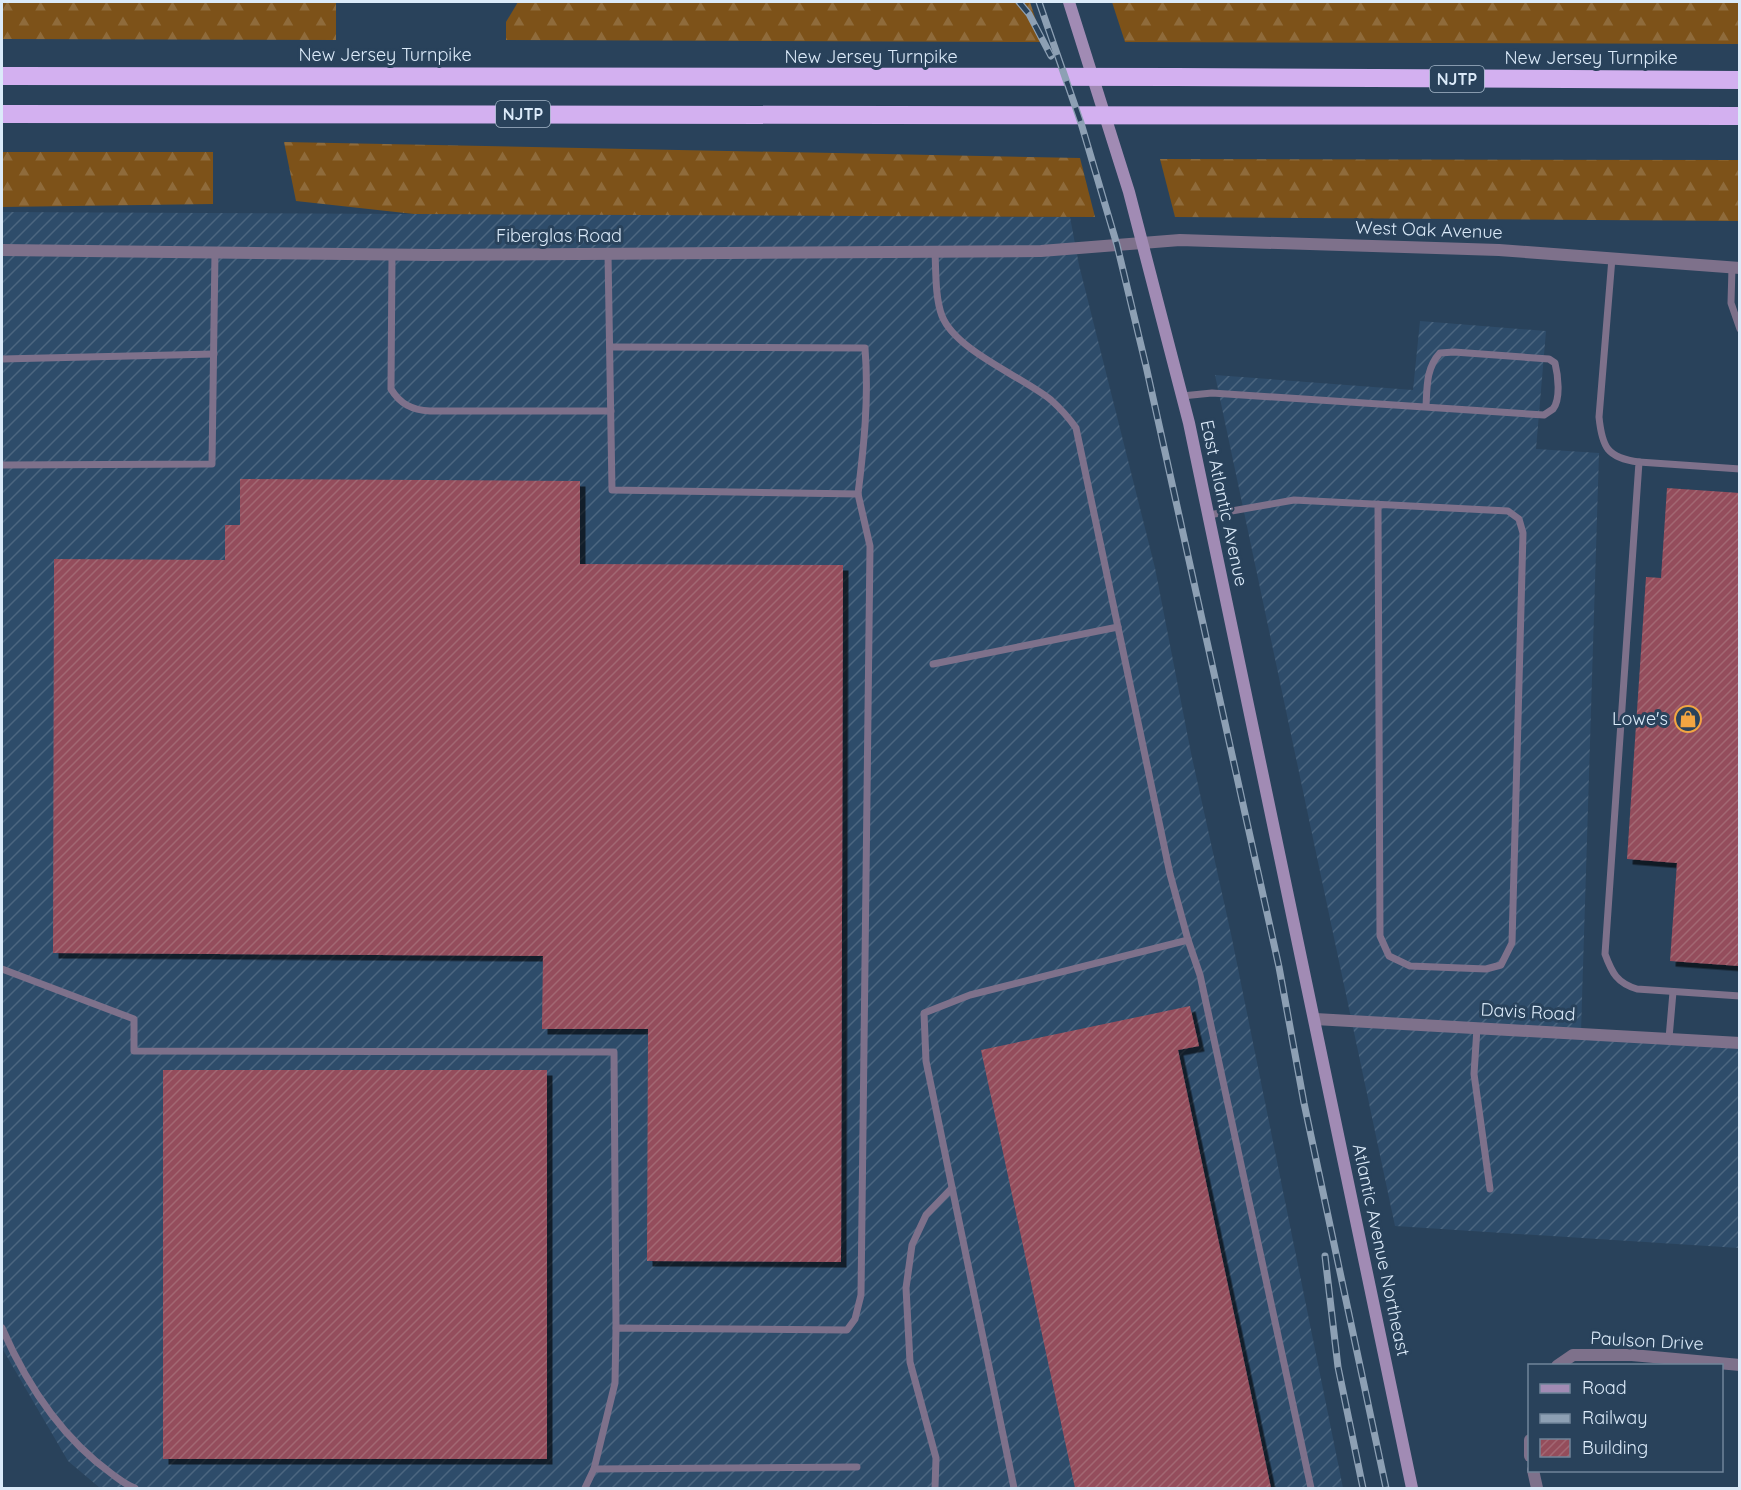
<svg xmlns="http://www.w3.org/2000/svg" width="1741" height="1490" font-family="Quicksand,sans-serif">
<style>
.industrial{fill:url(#industrial-furrows)}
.forest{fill:url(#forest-firs)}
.building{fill:url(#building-hatch);filter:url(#shadow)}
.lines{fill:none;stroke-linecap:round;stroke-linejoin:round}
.lane{stroke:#7e718b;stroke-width:7}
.street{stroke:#7e718b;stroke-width:12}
.secondary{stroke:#a18bb4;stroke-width:12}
.highway{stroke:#d3b0f0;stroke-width:18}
.rail-casing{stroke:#8da0b4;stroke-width:7}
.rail{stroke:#29425b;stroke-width:4.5;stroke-dasharray:14;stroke-linecap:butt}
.labels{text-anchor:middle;stroke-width:6;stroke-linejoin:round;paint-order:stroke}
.shield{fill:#29425b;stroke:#a6b8ca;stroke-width:1.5}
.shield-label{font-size:16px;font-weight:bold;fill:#dbeaf9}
.street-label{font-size:18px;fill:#dbeaf9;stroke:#29425b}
.poi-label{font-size:18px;fill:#dbeaf9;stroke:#29425b;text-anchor:end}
</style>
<defs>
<pattern id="industrial-furrows" width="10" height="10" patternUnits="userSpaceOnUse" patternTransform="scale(1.5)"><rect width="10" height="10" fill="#2e4c6a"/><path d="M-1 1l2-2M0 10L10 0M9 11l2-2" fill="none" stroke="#4c6680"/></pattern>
<pattern id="forest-firs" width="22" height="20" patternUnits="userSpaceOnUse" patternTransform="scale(1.5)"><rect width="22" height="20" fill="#7d5219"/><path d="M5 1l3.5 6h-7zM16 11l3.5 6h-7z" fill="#8f6b3b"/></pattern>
<pattern id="building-hatch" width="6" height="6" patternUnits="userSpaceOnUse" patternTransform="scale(1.5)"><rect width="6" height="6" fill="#944d5b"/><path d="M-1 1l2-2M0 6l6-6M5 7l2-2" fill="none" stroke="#a26773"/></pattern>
<filter id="shadow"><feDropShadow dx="5.5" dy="5.5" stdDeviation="0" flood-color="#0009"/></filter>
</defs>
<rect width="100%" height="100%" fill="#29425b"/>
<!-- industrial -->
<g class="industrial">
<polygon points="2,212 1070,217 1079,265 1155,568 1191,753 1231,934 1343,1488 100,1488 68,1461 2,1348"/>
<polygon points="1420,321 1546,331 1536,449 1599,453 1581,1032 1739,1044 1739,1248 1395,1226 1215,375 1413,390"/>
</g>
<!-- forest -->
<g class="forest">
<polygon points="2,2 336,2 336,40 2,39"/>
<polygon points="518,2 1030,2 1043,42 506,40 506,22"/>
<polygon points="1112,2 1739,2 1739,44 1125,42"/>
<polygon points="284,142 1080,158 1095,217 414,214 296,201"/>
<polygon points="2,152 213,152 213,204 2,207"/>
<polygon points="1160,159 1739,160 1739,221 1175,217"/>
</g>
<!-- building -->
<g class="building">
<polygon points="240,479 580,481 580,564 843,565 841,1262 647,1261 648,1029 542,1029 543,956 53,953 54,559 225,560 225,525 240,525"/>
<polygon points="1667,488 1740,493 1739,966 1670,961 1677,863 1627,859 1646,577 1661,578"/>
<polygon points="1190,1006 1199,1046 1178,1050 1271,1488 1075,1488 981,1050"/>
<rect x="163" y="1070" width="384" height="389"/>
</g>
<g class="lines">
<!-- lane -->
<g class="lane">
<path d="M935,252C936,272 935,297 942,316C956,351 1023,377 1051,400C1061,409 1069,418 1076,428L1170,874L1188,940L1200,975L1311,1488"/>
<path d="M392,254L391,389C400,404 412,410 430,411H611"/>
<path d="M1612,258L1599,417C1602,447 1607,458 1639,462L1605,954C1612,973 1617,983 1637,989L1740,996"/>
<polyline points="1732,267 1731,303 1740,329"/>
<path d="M610,347L865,348C869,398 864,445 858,494"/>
<polyline points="2,359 214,354"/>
<path d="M1182,396L1212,393L1544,415C1547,413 1550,411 1553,409C1561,399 1558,375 1555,363L1549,359L1454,352L1440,353C1426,368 1427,387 1426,407"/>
<polyline points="1639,462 1740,469"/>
<polyline points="2,465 212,464 215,252"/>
<polyline points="1209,515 1294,500 1508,511 1519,519 1523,533 1512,943 1501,965 1486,969 1410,966 1389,956 1380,936 1378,504"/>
<polyline points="933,664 1118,627"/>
<polyline points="2,969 134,1019 134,1051 614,1052 616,1328"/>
<polyline points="1477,1028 1474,1074 1490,1189"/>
<polyline points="1669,1038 1673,992"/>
<path d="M2,1328C26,1383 62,1438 112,1474C119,1479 126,1485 135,1488"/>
<polyline points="594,1469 615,1383 616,1328 847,1330 855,1319 861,1295 870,546 858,494 612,490 608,254"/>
<polyline points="585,1488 594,1469 857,1467"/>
<polyline points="935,1488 936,1458 910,1362 906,1288 912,1245 926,1215 952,1188"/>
<polyline points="1014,1488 926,1061 924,1013 970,995 1188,940"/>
</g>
<!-- street -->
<g class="street">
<polyline points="2,250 434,255 1041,251 1180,240 1499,250 1740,268"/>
<polyline points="1315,1019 1740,1043"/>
<polyline points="1557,1366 1573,1355 1632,1355 1740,1365"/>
<polyline points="1530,1440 1530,1456"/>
<polyline points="1533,1470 1537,1488"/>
</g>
<!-- secondary -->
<polyline class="secondary" points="1069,2 1129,192 1189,423 1412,1488"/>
<!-- highway -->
<g class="highway">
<polyline points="2,76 1175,77 1740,80"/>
<polyline points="2,114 1740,116"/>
</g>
<defs>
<g id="rail">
<polyline points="1019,2 1029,14 1051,56"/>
<polyline points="1039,2 1081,123 1117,245 1146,366 1279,967 1304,1103 1386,1488"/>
<polyline points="1325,1256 1338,1367 1363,1488"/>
</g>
</defs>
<!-- rail casing -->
<use href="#rail" class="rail-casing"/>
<!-- rail -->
<use href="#rail" class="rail"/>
</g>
<!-- icons -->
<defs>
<symbol id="shop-ring" viewBox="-11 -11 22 22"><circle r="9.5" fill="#29425b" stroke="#f2a542" stroke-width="1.5"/><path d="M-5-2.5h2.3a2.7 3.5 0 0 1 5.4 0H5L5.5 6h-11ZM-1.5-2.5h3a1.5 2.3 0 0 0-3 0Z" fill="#f2a542"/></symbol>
</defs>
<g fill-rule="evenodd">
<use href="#shop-ring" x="1673" y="704" width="30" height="30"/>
</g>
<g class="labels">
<!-- shield labels -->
<g class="shield">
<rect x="1430" y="66" width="54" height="26" rx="4.5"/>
<rect x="496" y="101" width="54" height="26" rx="4.5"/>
</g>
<g class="shield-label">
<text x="1457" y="85">NJTP</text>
<text x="523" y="120">NJTP</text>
</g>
<!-- street labels -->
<g class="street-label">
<text x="385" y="61">New Jersey Turnpike</text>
<text x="871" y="63">New Jersey Turnpike</text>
<text x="1591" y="64">New Jersey Turnpike</text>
<text transform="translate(1429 230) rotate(2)" y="6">West Oak Avenue</text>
<text x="559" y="242">Fiberglas Road</text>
<text transform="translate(1224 503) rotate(78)" y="6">East Atlantic Avenue</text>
<text transform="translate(1528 1012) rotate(3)" y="6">Davis Road</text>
<text transform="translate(1381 1250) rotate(78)" y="6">Atlantic Avenue Northeast</text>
<text transform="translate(1647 1341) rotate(3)" y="6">Paulson Drive</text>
</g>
<!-- poi labels -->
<g class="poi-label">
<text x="1668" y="725">Lowe's</text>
</g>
</g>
<!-- border -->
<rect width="1741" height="1490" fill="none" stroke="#dbeaf9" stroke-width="6"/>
<!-- legend -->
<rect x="1528" y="1364" width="195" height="108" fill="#29425b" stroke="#70859a" stroke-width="1.5"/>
<rect x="1540" y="1384" width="30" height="9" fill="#a18bb4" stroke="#70859a" stroke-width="1.5"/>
<text x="1582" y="1394" font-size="18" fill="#dbeaf9">Road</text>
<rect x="1540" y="1414" width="30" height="9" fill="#8da0b4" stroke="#70859a" stroke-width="1.5"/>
<text x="1582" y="1424" font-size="18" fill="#dbeaf9">Railway</text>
<rect x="1540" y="1439" width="30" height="18" fill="url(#building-hatch)" stroke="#70859a" stroke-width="1.5"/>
<text x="1582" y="1454" font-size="18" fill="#dbeaf9">Building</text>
</svg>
